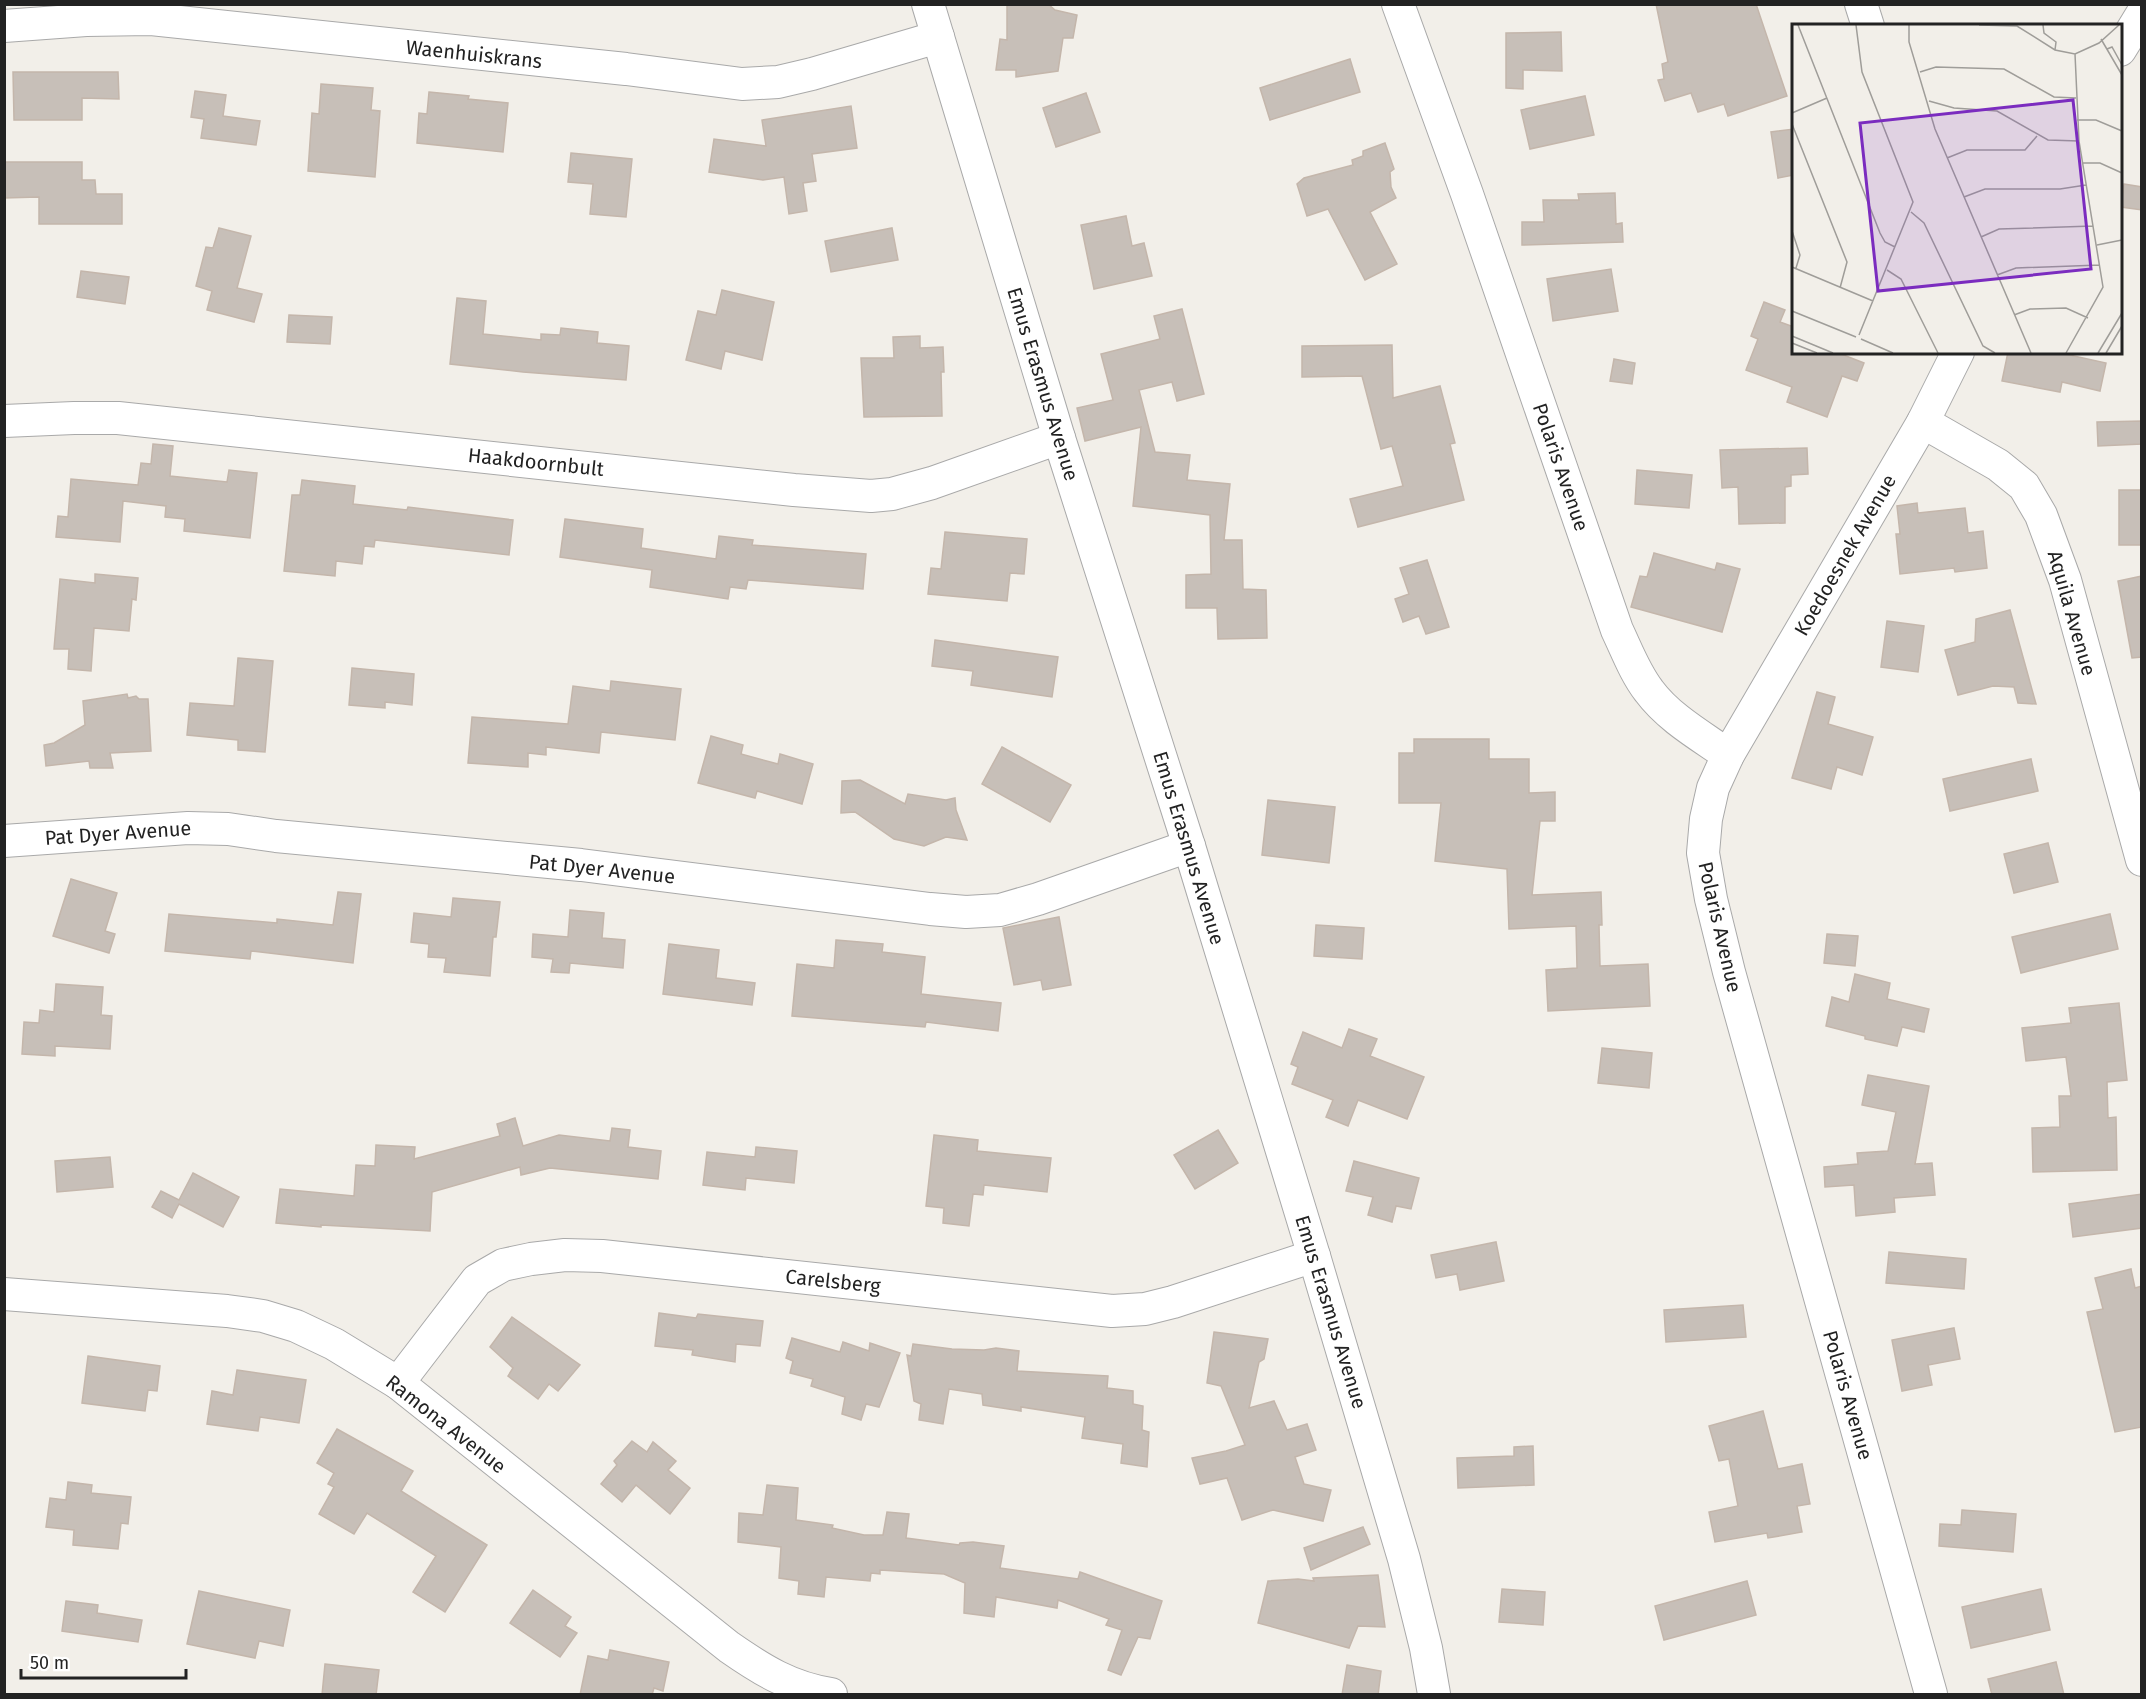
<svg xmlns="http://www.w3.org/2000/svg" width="2146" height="1699" font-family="'Fira Sans',sans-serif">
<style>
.building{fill:#c7bfb8;stroke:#c4b6ab;stroke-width:1.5}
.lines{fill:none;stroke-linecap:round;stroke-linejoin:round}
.minor-casing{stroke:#a9a9a9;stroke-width:34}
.minor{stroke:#fff;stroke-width:32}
.labels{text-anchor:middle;stroke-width:4.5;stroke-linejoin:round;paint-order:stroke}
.street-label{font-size:20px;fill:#222;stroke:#fff}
.inset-road{fill:none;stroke:#9f9d99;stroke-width:1.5}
.view{fill:#7b2cbf;fill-opacity:0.15;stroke:#7b2cbf;stroke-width:3}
.inset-edge{fill:none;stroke:#222;stroke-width:3}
</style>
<rect width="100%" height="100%" fill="#f2efe9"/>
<!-- building -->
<g class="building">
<polygon points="1007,4 1048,4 1055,10 1077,15 1073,38 1063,38 1058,71 1016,77 1016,70 996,70 1000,39 1007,40"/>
<polygon points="1656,4 1756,4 1787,96 1728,116 1724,104 1698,112 1691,93 1665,101 1658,80 1664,79 1662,64 1668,62"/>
<polygon points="1561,32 1562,71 1523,70 1523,89 1506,88 1506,33"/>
<polygon points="1350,59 1360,92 1270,120 1260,88"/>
<polygon points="13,72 118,72 119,99 82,98 82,120 14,120"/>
<polygon points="321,84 373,88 371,110 380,111 375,177 308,171 312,113 319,114"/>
<polygon points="195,91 226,95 223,116 260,121 256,145 201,138 204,119 191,117"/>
<polygon points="429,92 469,96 468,99 508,103 503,152 417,143 419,113 427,114"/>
<polygon points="1086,93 1100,132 1056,147 1043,108"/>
<polygon points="1585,96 1594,135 1530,149 1521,110"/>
<polygon points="851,106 857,148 812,154 816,181 803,183 807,211 789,214 784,177 763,180 709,172 714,139 766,146 762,120"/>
<polygon points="1794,129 1794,175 1778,178 1771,132"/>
<polygon points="1385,143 1394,169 1390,172 1391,187 1396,198 1370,212 1397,264 1365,280 1328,209 1307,216 1297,184 1304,178 1353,165 1352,160 1363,156 1363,151"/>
<polygon points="571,153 632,159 626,217 590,214 593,184 568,182"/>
<polygon points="4,162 82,162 82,180 95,180 96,194 122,194 122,224 39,224 39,197 4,198"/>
<polygon points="2124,184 2142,187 2142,210 2121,207"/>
<polygon points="1615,193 1616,224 1622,223 1623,242 1522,245 1522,222 1544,222 1543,200 1579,200 1578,194"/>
<polygon points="1126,216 1132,246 1144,243 1152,276 1094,289 1081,225"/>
<polygon points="219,228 251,236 237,288 262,294 254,322 207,310 212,291 196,286 206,247 213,248"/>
<polygon points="892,228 898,260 831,272 825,241"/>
<polygon points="1611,269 1618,311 1553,321 1547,279"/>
<polygon points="81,271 129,277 125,304 77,297"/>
<polygon points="722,290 774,302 762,360 725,351 721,369 686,360 698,311 716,315"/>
<polygon points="457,298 486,301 483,334 541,340 541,334 560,335 561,328 598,332 597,343 629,346 626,380 523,372 450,364"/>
<polygon points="1764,302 1785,310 1780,322 1794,327 1794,352 1836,352 1864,363 1857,381 1842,376 1827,417 1787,402 1792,387 1746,370 1758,339 1751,336"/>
<polygon points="1182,309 1204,394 1177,401 1172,382 1139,390 1155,452 1190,455 1187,480 1230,484 1224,540 1242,540 1243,589 1266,590 1267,638 1218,639 1217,608 1186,608 1186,575 1211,574 1210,515 1133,506 1141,427 1085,441 1077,408 1113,400 1101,354 1160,339 1154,316"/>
<polygon points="289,315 332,317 330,344 287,342"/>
<polygon points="920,336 920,348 943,347 944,372 941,372 942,416 864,417 861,358 894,358 893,337"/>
<polygon points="1392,345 1393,398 1440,386 1455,443 1450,444 1464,500 1358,527 1350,499 1403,486 1392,446 1381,449 1362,376 1302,377 1302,346"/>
<polygon points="2008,352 2056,352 2106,363 2100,391 2062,382 2060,392 2002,381"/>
<polygon points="1614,359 1635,363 1632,384 1610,381"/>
<polygon points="2142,421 2142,444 2098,446 2097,422"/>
<polygon points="153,444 173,446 170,476 227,482 229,470 257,473 250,538 184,531 185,519 165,517 166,506 123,501 120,542 56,537 58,516 68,517 71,479 138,485 141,463 151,464"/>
<polygon points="1807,448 1808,474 1791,475 1791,486 1785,487 1785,523 1739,524 1738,487 1722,488 1720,450"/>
<polygon points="1637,470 1692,475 1689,508 1635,504"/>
<polygon points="302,480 355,486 353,504 407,510 408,507 513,520 509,555 375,540 374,547 364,546 362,564 336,561 335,576 284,571 292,495 300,495"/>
<rect x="2119" y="490" width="23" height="55"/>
<polygon points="1917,503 1918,513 1965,508 1968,533 1983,531 1987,568 1955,572 1954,568 1900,574 1896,534 1900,534 1897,506"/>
<polygon points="565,519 643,529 641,548 716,559 719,536 753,540 752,545 866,554 863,589 748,580 746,589 730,587 728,599 650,587 652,570 560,557"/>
<polygon points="945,532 1027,539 1024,574 1010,573 1007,601 928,594 931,568 941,569"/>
<polygon points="1654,553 1715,570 1717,563 1740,569 1722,632 1631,607 1640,576 1647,577"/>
<polygon points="1427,560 1449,627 1426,634 1419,616 1403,622 1395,599 1409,594 1400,568"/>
<polygon points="95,574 138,578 136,600 132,599 129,631 94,628 91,671 68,669 69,649 54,649 60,579 95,583"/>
<polygon points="2142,576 2142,657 2132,658 2118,581"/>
<polygon points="2010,610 2036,704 2018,703 2014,687 1993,686 1958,695 1945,650 1975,642 1976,619"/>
<polygon points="1887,621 1924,626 1918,672 1881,667"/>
<polygon points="935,640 1058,657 1052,697 971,685 973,671 932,666"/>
<polygon points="238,658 273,661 265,752 238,750 238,740 187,735 190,703 234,706"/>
<polygon points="352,668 414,674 412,705 385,702 385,708 349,705"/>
<polygon points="611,681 681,689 675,740 601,732 599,753 546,747 546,755 528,753 528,767 468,763 472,717 568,724 573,686 610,691"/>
<polygon points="1817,692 1835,697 1828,724 1873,737 1862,775 1837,767 1831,789 1792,778"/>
<polygon points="127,694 128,698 136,696 139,699 148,699 151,751 110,753 113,768 90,768 89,761 46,766 44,745 54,743 85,725 83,701"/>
<polygon points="711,736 743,745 741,754 778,764 780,754 813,764 802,804 757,791 755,798 698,783"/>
<polygon points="1414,739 1489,739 1489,759 1529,759 1529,793 1555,792 1555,821 1540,821 1532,895 1601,892 1602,925 1599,925 1600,966 1648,964 1650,1006 1548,1011 1546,970 1577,968 1576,926 1509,929 1507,869 1435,861 1441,803 1399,803 1399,753 1414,753"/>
<polygon points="1002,747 1071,785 1050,822 982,784"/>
<polygon points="2031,759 2038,791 1950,811 1943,779"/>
<polygon points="860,780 905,804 908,794 946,800 955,798 956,810 967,840 946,837 924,846 894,839 855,812 841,813 842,781"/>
<polygon points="1268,800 1335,807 1329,863 1262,855"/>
<polygon points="2048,843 2058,882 2014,893 2004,854"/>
<polygon points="71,879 117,893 105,931 115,934 109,953 53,936"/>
<polygon points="338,892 361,894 353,963 251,951 250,959 165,951 169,914 277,923 277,919 333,925"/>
<polygon points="453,898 500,902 496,937 493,937 490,976 444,972 446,958 428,957 429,944 411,942 414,913 451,917"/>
<polygon points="570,910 604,913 602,938 625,940 623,968 570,963 569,973 551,972 553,959 532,957 533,934 568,937"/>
<polygon points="2110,914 2118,949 2021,973 2012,937"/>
<polygon points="1059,917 1071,985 1043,990 1041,980 1014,985 1003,928"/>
<polygon points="1316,925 1364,928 1362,959 1314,956"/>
<polygon points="1827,934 1858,936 1855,966 1824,963"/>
<polygon points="836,940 883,944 882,952 925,957 921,994 1001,1003 998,1031 926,1022 925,1027 792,1016 797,964 834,968"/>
<polygon points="669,944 719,950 716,978 755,983 752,1005 663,994"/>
<polygon points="1855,974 1890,983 1887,999 1929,1009 1924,1032 1902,1027 1897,1046 1865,1039 1865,1036 1826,1026 1832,997 1849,1002"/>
<polygon points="56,984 103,987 101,1015 112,1016 110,1049 55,1046 55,1056 22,1054 24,1022 39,1023 40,1010 54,1012"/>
<polygon points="2119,1003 2127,1080 2107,1082 2108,1118 2116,1117 2117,1170 2033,1172 2032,1128 2060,1127 2059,1096 2071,1096 2066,1057 2026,1061 2022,1028 2071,1023 2069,1008"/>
<polygon points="1349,1029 1377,1039 1370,1056 1424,1077 1407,1119 1358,1100 1348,1126 1326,1117 1333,1100 1292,1084 1298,1067 1291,1064 1303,1032 1342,1048"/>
<polygon points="1602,1048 1652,1053 1649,1088 1598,1083"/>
<polygon points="1868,1075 1929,1086 1915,1164 1932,1163 1935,1195 1894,1198 1895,1212 1856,1216 1854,1185 1825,1187 1824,1167 1858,1164 1857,1153 1888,1151 1896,1112 1862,1105"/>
<polygon points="515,1118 523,1146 559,1135 610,1141 612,1128 630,1130 628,1147 661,1151 658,1179 550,1168 521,1175 520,1167 432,1192 430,1231 321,1225 321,1227 276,1223 280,1189 354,1196 356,1165 375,1166 376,1145 415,1147 414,1159 500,1136 497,1124"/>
<polygon points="1218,1130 1238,1163 1195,1189 1174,1155"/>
<polygon points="934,1135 978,1140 977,1151 1051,1158 1047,1192 984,1185 983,1195 973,1194 969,1226 943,1223 944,1208 926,1206"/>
<polygon points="756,1147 797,1151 794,1183 746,1178 745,1190 703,1185 707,1152 755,1157"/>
<polygon points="110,1157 113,1187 57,1192 55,1161"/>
<polygon points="1354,1161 1419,1178 1411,1209 1396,1206 1392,1222 1368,1215 1373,1197 1346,1191"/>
<polygon points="193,1173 239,1197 223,1227 179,1204 172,1218 152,1207 161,1191 179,1200"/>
<polygon points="2142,1194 2142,1228 2073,1237 2069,1204"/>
<polygon points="1496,1242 1504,1281 1460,1290 1457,1274 1436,1278 1431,1255"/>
<polygon points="1889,1252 1966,1259 1964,1289 1886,1283"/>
<polygon points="2131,1269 2135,1288 2142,1286 2142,1427 2115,1432 2087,1312 2103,1309 2095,1278"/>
<polygon points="1743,1305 1746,1337 1666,1342 1664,1310"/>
<polygon points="659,1313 696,1318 698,1314 763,1321 760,1346 736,1344 735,1362 692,1355 693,1350 655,1346"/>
<polygon points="512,1317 580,1365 558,1391 549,1384 538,1399 508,1376 513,1368 490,1347"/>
<polygon points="1954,1328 1960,1359 1928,1365 1932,1385 1902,1391 1892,1340"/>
<polygon points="1214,1332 1268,1339 1264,1359 1259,1362 1249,1408 1274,1401 1287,1430 1307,1424 1316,1450 1295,1457 1304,1484 1331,1490 1323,1521 1273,1510 1242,1520 1227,1478 1200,1484 1192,1458 1226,1451 1245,1445 1221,1386 1207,1383"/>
<polygon points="792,1338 840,1352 843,1342 869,1351 870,1343 900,1353 879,1407 866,1404 861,1420 842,1414 845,1397 811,1386 813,1379 790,1373 793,1361 786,1358"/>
<polygon points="913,1344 952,1349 984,1350 996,1348 1019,1351 1017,1371 1108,1376 1107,1388 1133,1391 1133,1404 1143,1406 1142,1430 1149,1432 1147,1467 1121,1463 1123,1444 1082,1438 1085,1417 1021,1407 1021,1411 983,1405 982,1394 949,1389 943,1424 919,1420 921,1404 914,1401 907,1355 911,1356"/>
<polygon points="88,1356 160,1366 157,1391 148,1390 145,1411 82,1403"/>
<polygon points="237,1370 306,1380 299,1423 260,1417 258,1431 207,1424 212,1391 233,1395"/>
<polygon points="1763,1411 1778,1469 1802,1464 1810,1504 1797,1506 1802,1532 1768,1538 1767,1533 1715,1542 1709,1512 1738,1506 1729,1459 1719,1461 1709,1426"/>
<polygon points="337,1429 413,1471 401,1491 487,1545 445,1612 413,1592 436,1556 367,1513 354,1534 319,1514 334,1487 328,1484 334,1473 317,1463"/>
<polygon points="632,1441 647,1452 653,1442 676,1461 668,1470 690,1488 670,1514 636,1485 622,1502 601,1484 617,1465 614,1461"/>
<polygon points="1533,1446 1534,1485 1458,1488 1457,1458 1514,1456 1514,1447"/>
<polygon points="68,1482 92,1485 91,1493 131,1497 128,1524 121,1523 118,1549 73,1545 74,1530 46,1527 50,1498 66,1500"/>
<polygon points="767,1485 798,1488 796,1520 833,1525 832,1528 864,1535 883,1535 887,1512 909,1514 906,1538 959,1545 960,1543 973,1542 1004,1546 1000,1568 1078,1579 1080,1572 1162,1601 1150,1639 1138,1637 1121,1675 1108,1670 1122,1630 1106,1625 1109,1619 1058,1600 1057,1608 996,1597 994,1617 964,1613 965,1583 944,1574 880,1570 880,1574 871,1573 870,1581 826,1577 824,1597 798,1594 799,1581 779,1578 781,1547 738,1542 739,1513 763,1515"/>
<polygon points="1962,1510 2016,1514 2013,1552 1939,1546 1940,1524 1961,1525"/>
<polygon points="1363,1527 1370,1544 1311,1570 1304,1548"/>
<polygon points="1378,1575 1385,1627 1358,1626 1349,1648 1258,1623 1268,1581 1298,1579 1314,1581 1313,1578"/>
<polygon points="1747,1581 1756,1615 1664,1640 1655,1606"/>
<polygon points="1502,1589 1545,1592 1543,1625 1499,1622"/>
<polygon points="2041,1589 2050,1630 1971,1648 1962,1607"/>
<polygon points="533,1590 571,1617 565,1626 577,1633 560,1657 510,1623"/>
<polygon points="199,1591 290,1610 283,1646 259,1641 255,1658 187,1644"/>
<polygon points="66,1601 98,1605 97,1613 142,1620 138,1642 62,1631"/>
<polygon points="610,1650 669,1662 663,1691 654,1688 652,1695 580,1695 588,1656 608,1660"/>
<polygon points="2056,1662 2064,1695 1992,1695 1988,1679"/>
<polygon points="325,1664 379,1670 376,1695 322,1695"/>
<polygon points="1347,1665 1381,1671 1378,1695 1342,1695"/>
</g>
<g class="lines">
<defs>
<g id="minor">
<polyline points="928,4 1059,438 1189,846 1314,1256 1404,1559 1426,1648 1434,1694"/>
<path d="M1398,4L1467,194L1617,630C1627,651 1635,673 1649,691C1669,718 1701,736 1728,755"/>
<polyline points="1861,4 1868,26"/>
<polyline points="4,26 86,20 151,19 626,69 742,84 778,82 812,74 938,37"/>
<polyline points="2120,50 2142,14"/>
<polyline points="4,421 74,418 118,418 794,490 871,496 892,494 932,483 1059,438"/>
<polyline points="1923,422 1998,465 2024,486 2041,515 2065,580 2142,860"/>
<polyline points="4,841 188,828 228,829 276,836 581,865 930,909 966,912 1000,910 1038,899 1189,846"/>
<path d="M4,1294L227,1311L263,1316L296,1326L334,1344L398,1383L729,1647C762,1670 791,1688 831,1694"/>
<polyline points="398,1383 477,1280 503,1265 531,1259 565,1255 602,1256 1112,1311 1145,1309 1173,1302 1314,1256"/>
<polyline points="1931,1694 1729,972 1711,899 1703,853 1706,819 1713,788 1728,755 1923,422 1958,352"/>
</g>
</defs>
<!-- minor casing -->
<use href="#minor" class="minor-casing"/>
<!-- minor -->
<use href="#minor" class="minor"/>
</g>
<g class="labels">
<!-- street labels -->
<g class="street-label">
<text transform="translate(474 54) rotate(6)" y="7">Waenhuiskrans</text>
<text transform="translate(1043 384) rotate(73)" y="7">Emus Erasmus Avenue</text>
<text transform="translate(536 462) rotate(6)" y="7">Haakdoornbult</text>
<text transform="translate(1561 467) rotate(71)" y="7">Polaris Avenue</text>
<text transform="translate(1845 555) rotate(-60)" y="7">Koedoesnek Avenue</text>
<text transform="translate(2072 613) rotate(74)" y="7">Aquila Avenue</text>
<text transform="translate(118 833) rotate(-4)" y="7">Pat Dyer Avenue</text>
<text transform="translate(1189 848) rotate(73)" y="7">Emus Erasmus Avenue</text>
<text transform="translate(602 869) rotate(6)" y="7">Pat Dyer Avenue</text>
<text transform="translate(1720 927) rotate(77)" y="7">Polaris Avenue</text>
<text transform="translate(833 1281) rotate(6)" y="7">Carelsberg</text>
<text transform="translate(1331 1312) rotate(73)" y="7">Emus Erasmus Avenue</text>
<text transform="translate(1848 1395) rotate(74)" y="7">Polaris Avenue</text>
<text transform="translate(446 1424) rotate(38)" y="7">Ramona Avenue</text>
</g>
</g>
<!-- overview -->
<g transform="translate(1792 24)">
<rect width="330" height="330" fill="#f2efe9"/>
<path class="inset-road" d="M6,1L88,209L93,218L103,223M64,1L70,48L121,178L67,311M117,1V18L143,105L239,329M187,1L225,2L263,26L283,30L307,19L327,1M251,1L252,9L264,18L263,26M309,15L330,51M315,25L320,23L330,41M128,48L144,43L212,45L262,73L284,74M137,77L162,84L205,87L256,116L287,117M0,89L35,74M285,96H304L330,107M0,100L55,238L48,264M155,134L175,126H233L245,112M291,139H308L330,149M172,173L193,165H268L294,161M119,188L132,199L191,322L203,329M0,207L8,231L4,244M189,213L207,205L301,202M305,221L330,216M0,243L81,277M95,246L109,255L146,329M205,251L224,244L308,241M0,287L64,313M222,291L238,285L274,284L296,294M0,312L41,329M69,315L101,329M0,319L25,329M274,329L311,263L287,117L283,30M306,329L330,289M314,329L330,302"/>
<path class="view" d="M281,76L299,245L86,267L68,99Z"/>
<rect width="330" height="330" class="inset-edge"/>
</g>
<!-- border -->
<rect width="2146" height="1699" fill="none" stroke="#222222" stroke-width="12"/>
<!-- scale -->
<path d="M21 1669v9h165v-9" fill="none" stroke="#222222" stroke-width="3"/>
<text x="30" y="1669" font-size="18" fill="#222222" stroke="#ffffff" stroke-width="4.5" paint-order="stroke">50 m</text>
</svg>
